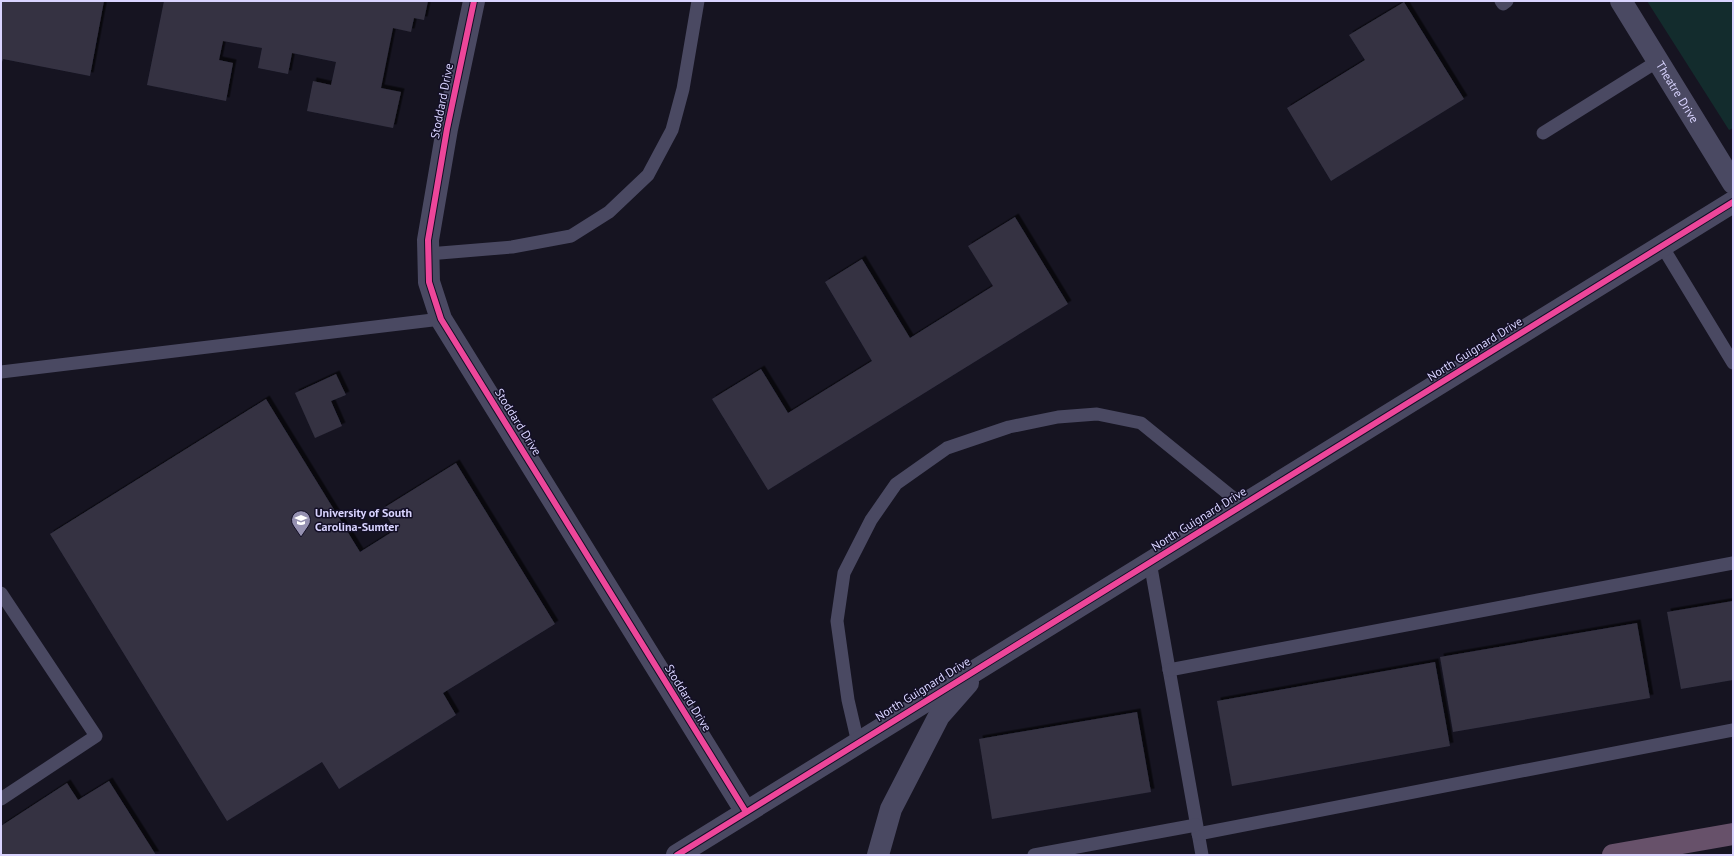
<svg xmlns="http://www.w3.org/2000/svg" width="1734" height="856" font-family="'PT Sans',sans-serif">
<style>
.green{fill:#132c2d}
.building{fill:#343243;filter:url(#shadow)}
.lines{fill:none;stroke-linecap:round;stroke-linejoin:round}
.lane{stroke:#4a4962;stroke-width:13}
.street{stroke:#4a4962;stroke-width:22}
.highway{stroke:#67516a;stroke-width:22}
.cycleway-casing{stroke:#130f26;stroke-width:8}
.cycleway{stroke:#ed469a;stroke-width:6}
.labels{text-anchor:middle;stroke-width:3;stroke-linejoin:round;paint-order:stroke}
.street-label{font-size:12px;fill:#d9d4ff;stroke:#130f26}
.poi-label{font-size:12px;font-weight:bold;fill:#d9d4ff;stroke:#130f26;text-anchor:start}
</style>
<defs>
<filter id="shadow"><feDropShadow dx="3.5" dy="-3.5" stdDeviation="0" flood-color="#0009"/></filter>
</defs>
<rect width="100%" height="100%" fill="#161421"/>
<!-- green -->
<polygon class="green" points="1647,1 1733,1 1733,128 1729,130"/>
<!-- building -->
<g class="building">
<polygon points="1,1 104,1 90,76 3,59 1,65"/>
<polygon points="164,1 428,1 424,20 414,18 411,32 393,28 381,88 401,92 393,128 307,111 313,81 331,85 336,62 292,53 288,74 258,68 262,48 223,41 219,60 233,63 226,101 147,85"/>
<polygon points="1404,2 1464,99 1331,181 1287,108 1365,60 1349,35"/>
<polygon points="1015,217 1068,304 768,490 712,399 761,369 788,413 872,361 825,282 862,259 910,338 993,286 968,246"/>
<polygon points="336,374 346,395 331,401 342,426 315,438 295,393"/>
<polygon points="266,399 360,552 395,530 382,509 456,463 555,624 443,693 456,715 339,789 322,762 227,821 50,534"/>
<polygon points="1733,601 1733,680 1681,689 1667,612"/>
<polygon points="1637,623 1650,698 1453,732 1440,657"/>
<polygon points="1435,662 1450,746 1232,786 1217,701"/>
<polygon points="1137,712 1151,792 992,819 979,739"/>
<polygon points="109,781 156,855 1,855 1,826 67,783 78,800"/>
</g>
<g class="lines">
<!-- lane -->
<g class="lane">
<polyline points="1501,1 1503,4 1507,1"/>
<polyline points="1543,133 1658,61"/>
<polyline points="1662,246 1733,363"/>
<polyline points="428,254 512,247 571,236 609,212 648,175 672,130 683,89 698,1"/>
<polyline points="1,372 441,319"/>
<polyline points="1150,562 1202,855"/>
<polyline points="1,593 96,736 1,799"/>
<polyline points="1169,670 1733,563"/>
<polyline points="858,743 848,700 837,621 844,573 871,520 896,484 947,448 1009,427 1058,417 1097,414 1141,423 1242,505"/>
<polyline points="1198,834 1733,730"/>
<polyline points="1034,855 1196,825"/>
</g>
<!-- street -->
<g class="street">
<polyline points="474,1 447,129 428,240 429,282 441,319 746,812"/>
<path id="s1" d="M1621,1L1733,183"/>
<polyline points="677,855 1733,202"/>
<polyline points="878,855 891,809 939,716 968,683"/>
</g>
<!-- highway -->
<polyline class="highway" points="1613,855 1733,834"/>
<defs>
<g id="cycleway">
<polyline points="474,1 447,129 428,240 429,282 441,319 746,812"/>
<polyline points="677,855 1733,202"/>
</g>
</defs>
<!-- cycleway casing -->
<use href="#cycleway" class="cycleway-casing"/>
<!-- cycleway -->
<use href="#cycleway" class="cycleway"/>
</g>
<!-- icons -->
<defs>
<symbol id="university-pin" viewBox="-11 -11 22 30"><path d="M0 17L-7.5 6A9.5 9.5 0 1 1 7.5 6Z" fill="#9591b1" stroke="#130f26"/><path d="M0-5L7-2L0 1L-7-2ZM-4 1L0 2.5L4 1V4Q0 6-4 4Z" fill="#fff"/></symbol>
</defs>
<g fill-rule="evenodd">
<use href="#university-pin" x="290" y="509" width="22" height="30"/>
</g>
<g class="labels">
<!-- street labels -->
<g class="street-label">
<text dy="4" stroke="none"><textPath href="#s1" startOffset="107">Theatre Drive</textPath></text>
<text transform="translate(442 101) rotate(-79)" y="4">Stoddard Drive</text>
<text transform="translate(1475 349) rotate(-32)" y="4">North Guignard Drive</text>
<text transform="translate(518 422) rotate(58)" y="4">Stoddard Drive</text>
<text transform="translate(1199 519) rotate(-32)" y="4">North Guignard Drive</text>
<text transform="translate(923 689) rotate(-32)" y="4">North Guignard Drive</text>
<text transform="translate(688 698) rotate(58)" y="4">Stoddard Drive</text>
</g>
<!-- poi labels -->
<g class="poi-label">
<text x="315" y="517">University of South<tspan x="315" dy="14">Carolina-Sumter</tspan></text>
</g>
</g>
<!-- border -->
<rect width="1734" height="856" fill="none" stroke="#d9d4ff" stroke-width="4"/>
</svg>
